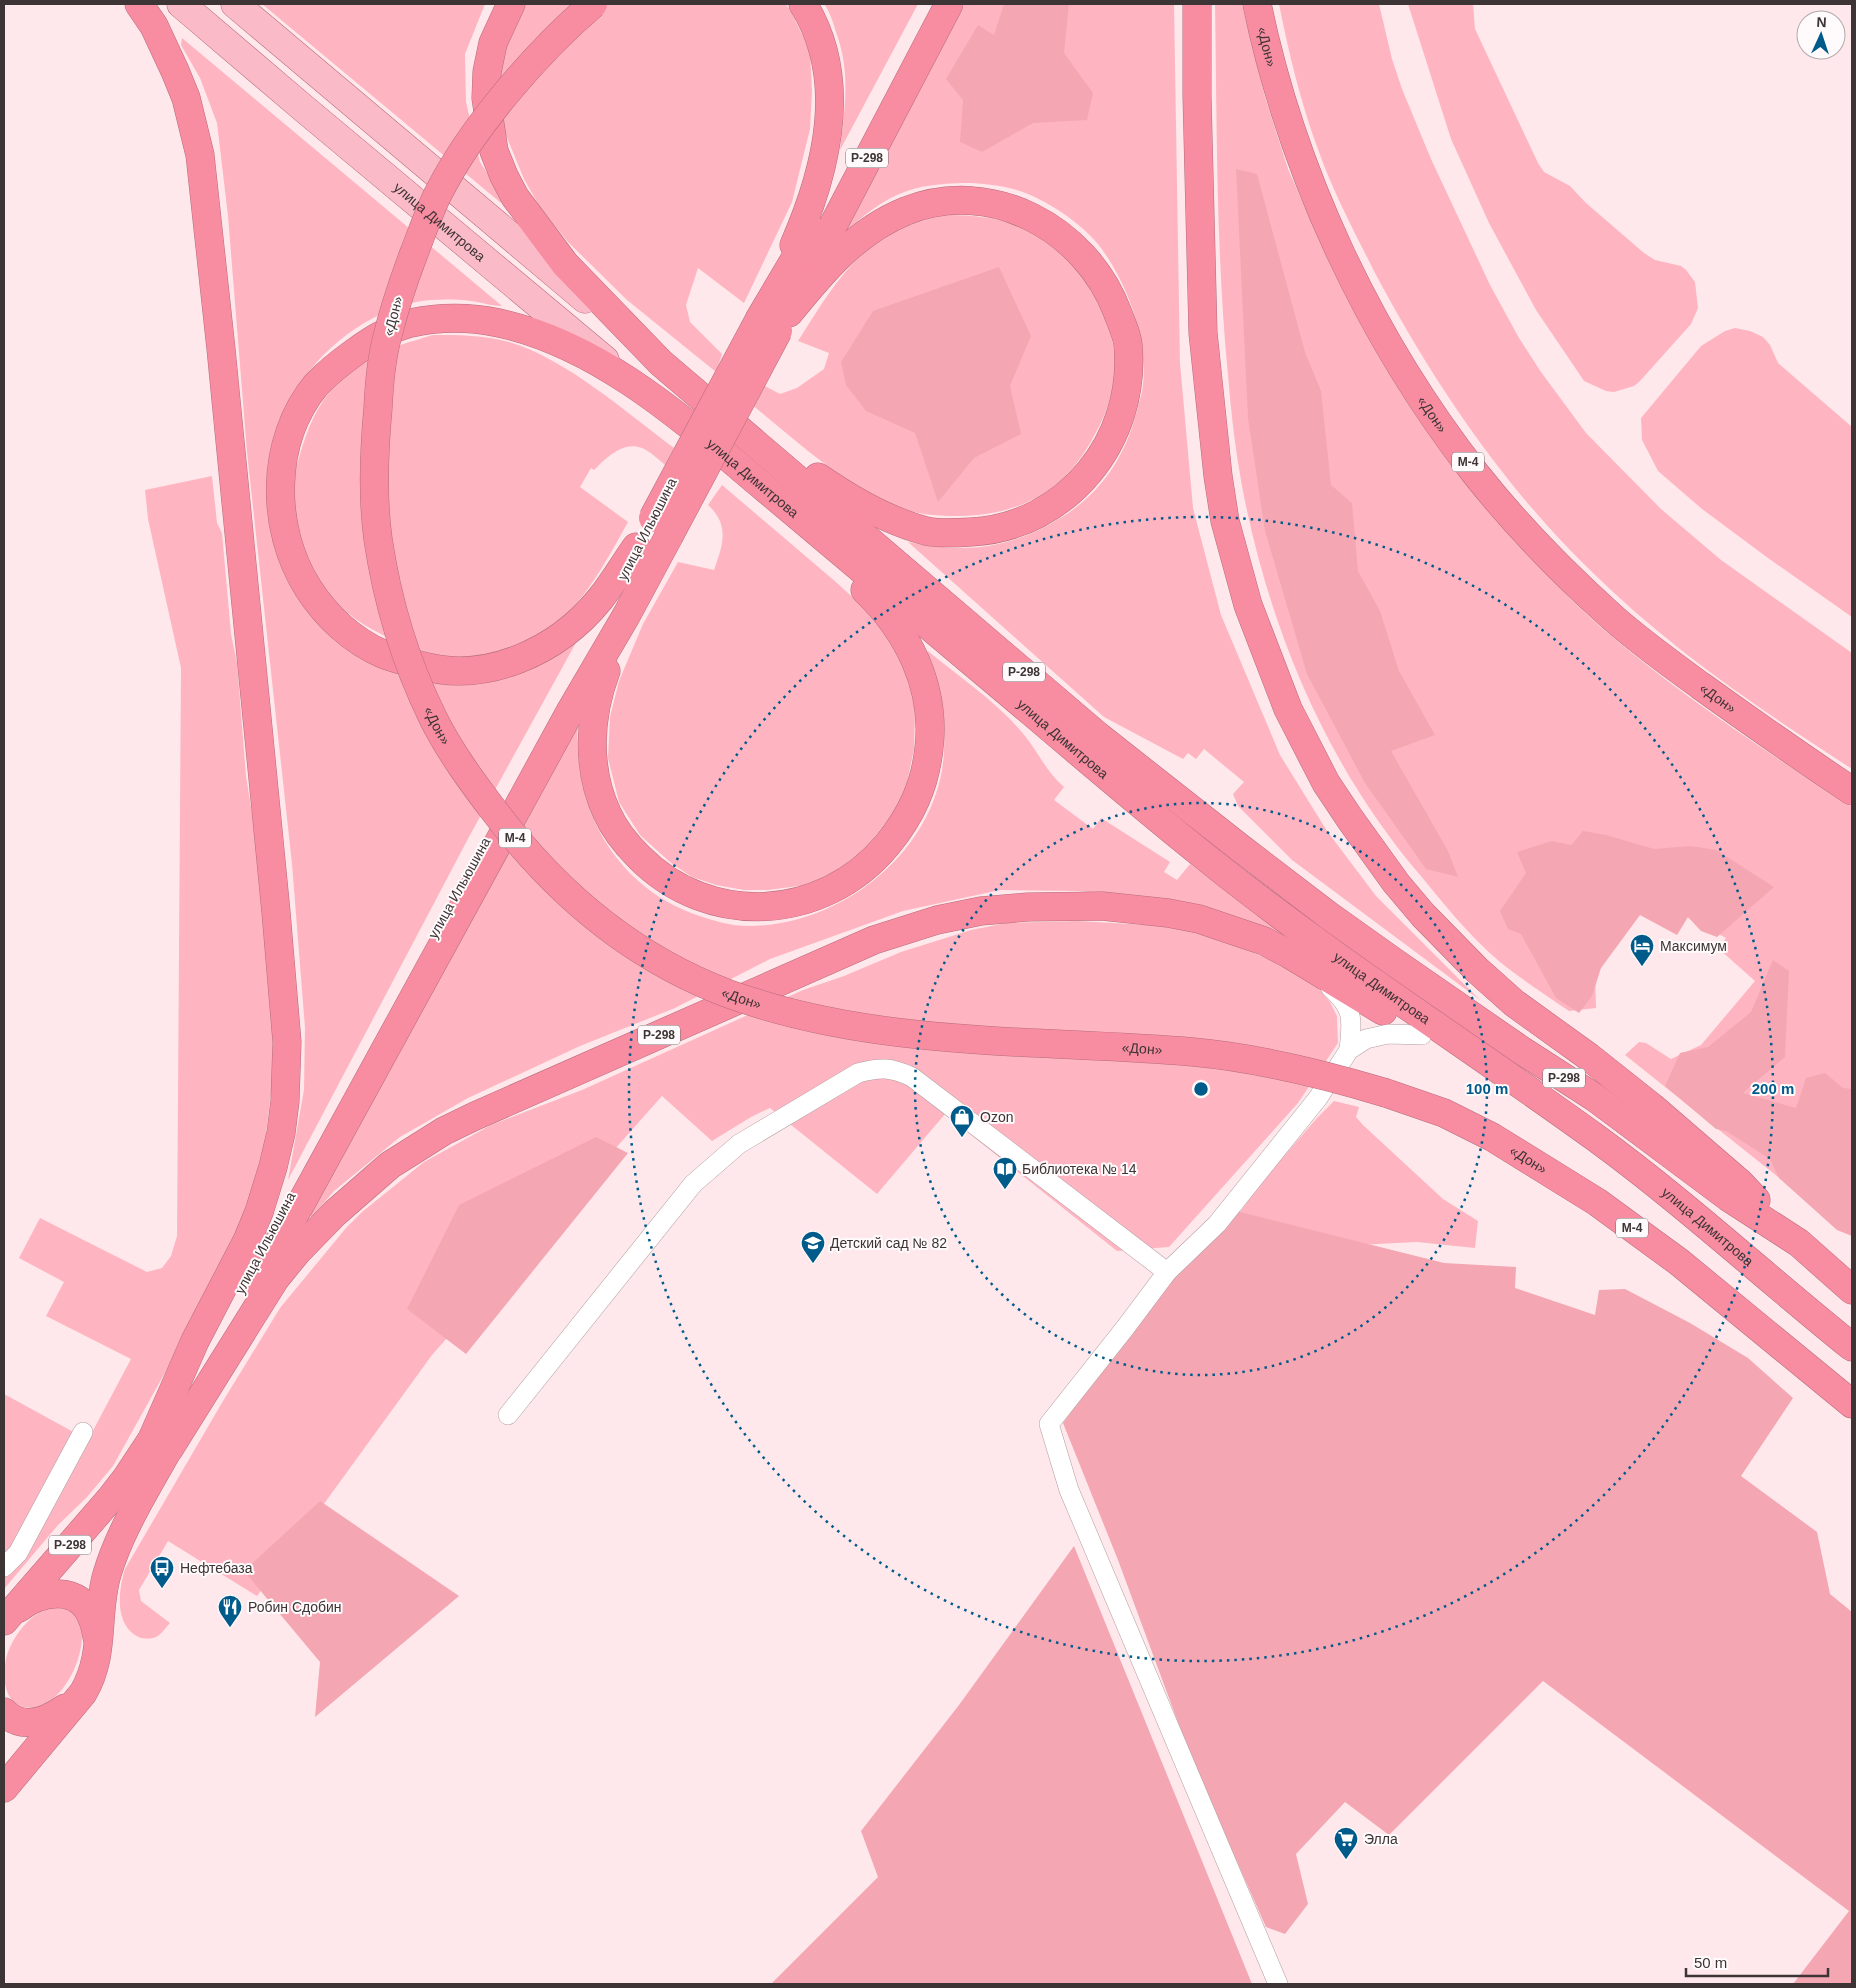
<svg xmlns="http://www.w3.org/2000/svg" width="1856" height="1988" font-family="Arial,sans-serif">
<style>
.green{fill:#feb5c1}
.forest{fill:#f4a6b3}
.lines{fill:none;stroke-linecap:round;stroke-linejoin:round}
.street-casing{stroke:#b29da0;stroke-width:20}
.primary-casing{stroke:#b66d7b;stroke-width:29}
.highway-casing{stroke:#b66d7b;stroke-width:29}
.street{stroke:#fff;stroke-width:19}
.primary{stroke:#fbbac7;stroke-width:28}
.highway{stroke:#f88ca1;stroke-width:28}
.highway-bridge-casing{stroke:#b66d7b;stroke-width:29;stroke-linecap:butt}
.highway-bridge{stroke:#f88ca1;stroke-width:28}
.ring{fill:none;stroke:#005b8b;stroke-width:2.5;stroke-dasharray:2.5 5}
.labels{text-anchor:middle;stroke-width:4;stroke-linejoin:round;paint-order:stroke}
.shield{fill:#fffafb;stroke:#766f70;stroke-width:1}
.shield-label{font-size:12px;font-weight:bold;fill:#3c3435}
.street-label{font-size:14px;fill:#3c3435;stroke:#fffafb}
.poi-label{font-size:14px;fill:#3c3435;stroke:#fffafb;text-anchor:start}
.centre{fill:#005b8b;stroke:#fffafb;stroke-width:2.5}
.ring-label{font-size:15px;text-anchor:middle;font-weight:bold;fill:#005b8b;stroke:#fffafb;stroke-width:4;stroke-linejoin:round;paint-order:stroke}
</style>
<rect width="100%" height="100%" fill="#fee8eb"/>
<!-- green -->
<g class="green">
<polygon points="262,4 485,4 465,54 466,102 480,162 504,200 501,203"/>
<polygon points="526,4 785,4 789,8 810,51 812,92 810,129 792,202 744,303 698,268 686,305 690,322 722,354 716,372 627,300 568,242 541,209 524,179 506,135 497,98 503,51"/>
<path d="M824,4H918L840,150C845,108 851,73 836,32C833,22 830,12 824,4Z"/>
<path d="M965,4H1174L1180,363L1193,508L1221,615L1280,755L1327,831L1376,896L1480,1000L1292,860L1238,806L1233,794L1244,782L1204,749L1196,759L1188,753L1183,759L1104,717L908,542C966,554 1011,549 1062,517C1100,494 1125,457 1136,414C1138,407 1140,399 1142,392C1150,345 1129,286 1101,248C1082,223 1043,197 1013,189C999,185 985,184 971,183C950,183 927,184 907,191C881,200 860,218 841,236Z"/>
<path d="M1215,4H1242L1265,97L1288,169L1325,253L1507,528C1537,564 1568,599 1604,630C1681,696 1767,752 1852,807V1230L1832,1220L1625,1055L1639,1042L1646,1043L1671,1059L1701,1045L1755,981L1719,949L1726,938L1678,912L1638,910L1595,973L1596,1008L1569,1011C1546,995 1522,980 1500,962C1471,938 1444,904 1420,875C1326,765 1269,628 1242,486C1235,449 1231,412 1228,375C1216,251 1217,128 1215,4Z"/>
<path d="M1279,4H1379L1392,59L1402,89L1431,159L1490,285L1519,338L1541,372L1586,433L1661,509L1721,560L1852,653V769C1761,710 1670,649 1592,572C1503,486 1433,382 1375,273C1355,233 1334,194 1319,152C1301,104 1289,54 1279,4Z"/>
<polygon points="1408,4 1473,4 1475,29 1538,163 1544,172 1570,186 1586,203 1644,253 1655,260 1681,266 1686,270 1695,282 1698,308 1691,324 1640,381 1634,386 1614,392 1606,391 1584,381 1578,372 1536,310 1489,223 1451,139"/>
<path d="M182,38L502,306C491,306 481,302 471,301C454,299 433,299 416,302C360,315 312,356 287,406C284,412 280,418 278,424C267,460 266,527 280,563C293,595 320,631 349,651C371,667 396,673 421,679C483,692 530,676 578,639L470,835L288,1180L304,1090L305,1028L292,864L247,452L228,216L217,123L200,78L181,45Z"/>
<path d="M949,215C981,215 1012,220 1040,236C1084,262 1114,313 1115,365C1115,390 1106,415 1094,436C1068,485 1032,509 978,515C945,518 911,515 881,502C872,498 864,491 856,486C819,462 785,432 751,404L761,384L780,394L797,388L824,369L829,353L798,341C840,275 866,228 949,215Z"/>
<polygon points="1735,328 1750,331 1763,337 1770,345 1778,363 1852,427 1852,617 1768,558 1702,509 1658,471 1642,440 1641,418 1701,346 1725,331"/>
<path d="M433,335C459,335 484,335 509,342C565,358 627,413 674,448L665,465C659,460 653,454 646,450C626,438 607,457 594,470L591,468L580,487L628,522C608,558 588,596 557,624C542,637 522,644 503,650C465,663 441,658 404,644C345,622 310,586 297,523C296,514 291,503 292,493C293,475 304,438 312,421C322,399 344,370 366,359C384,349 413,341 433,335Z"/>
<polygon points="212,476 217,523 222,533 231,634 237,663 246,776 254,826 272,1003 273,1076 265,1142 253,1190 239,1227 182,1342 113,1466 87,1497 58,1525 4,1589 4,1394 88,1440 131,1359 46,1316 64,1282 19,1258 40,1218 147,1272 162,1268 171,1256 177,1236 181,668 148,519 145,490"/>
<path d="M722,485L837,583L871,614L897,648L910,682L915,711L914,749L906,787L896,810L864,850L846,866L806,885L768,890H744L716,885L692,877L671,863L640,835L619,802L608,758L610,717L619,681L643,624L678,562L714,570C723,545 730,525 708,505Z"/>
<path d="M928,651C958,676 993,699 1019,729C1036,747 1045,771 1064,787L1054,800L1093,829L1101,818L1170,862L1164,872L1177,880L1190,864L1288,936L1287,939L1143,897L1078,891L1000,890L903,911L770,959L675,1008L580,1046L468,1098L400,1137L334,1191L312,1217L308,1214L578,725C572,808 616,887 697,915C714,921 730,926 749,926C843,926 940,848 944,751C946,715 937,689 925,655Z"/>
<path d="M1078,921L1165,926L1214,937L1276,962L1317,987L1330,1002L1337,1016L1338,1043L1298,1103L1169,1247L1117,1251L945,1114L877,1194L770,1108L751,1117L712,1141L662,1096L432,1355L257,1596L168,1541L139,1590L141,1601L170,1623C166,1627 161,1635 156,1637C152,1639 145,1639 141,1638C114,1627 118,1592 125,1569L223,1401L280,1308L346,1228L362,1212L424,1162L491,1125L582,1090L803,990L844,976L901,952L971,930L1007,923Z"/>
<polygon points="1334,1101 1359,1107 1356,1117 1363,1125 1443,1199 1478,1221 1475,1248 1417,1242 1357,1245 1237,1216 1264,1179 1317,1118"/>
<path d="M55,1605L72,1609C75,1614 80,1620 81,1626C87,1653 65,1702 36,1707C3,1713 0,1674 8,1652C17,1630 32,1613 55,1605Z"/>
</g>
<!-- forest -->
<g class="forest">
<polygon points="1004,4 1069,4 1064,53 1093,93 1087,120 1033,123 982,152 960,142 963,100 946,79 978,25 994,35"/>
<polygon points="1236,169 1257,174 1305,352 1321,391 1331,485 1352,503 1358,571 1380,611 1399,671 1435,735 1391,751 1448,851 1458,877 1426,869 1365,783 1307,674 1265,531 1248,418"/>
<polygon points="999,267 1031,336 1010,386 1021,434 974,458 938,502 915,433 866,411 846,385 841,362 873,311"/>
<polygon points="1583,831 1606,835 1654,849 1691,846 1716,850 1774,887 1717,937 1701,931 1688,917 1677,935 1640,915 1601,968 1592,996 1579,1013 1556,998 1521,934 1508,929 1500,911 1526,873 1517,852 1552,841 1571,845"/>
<polygon points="1773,960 1789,971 1785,1057 1743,1093 1796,1108 1806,1078 1825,1073 1843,1088 1852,1089 1852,1236 1837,1230 1779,1178 1770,1159 1726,1131 1716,1129 1665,1086 1680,1053 1708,1047 1751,1012"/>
<polygon points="596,1137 628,1153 466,1354 407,1309 459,1205"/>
<polygon points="1236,1211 1444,1263 1516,1267 1515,1288 1595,1315 1599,1290 1625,1289 1690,1323 1748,1358 1793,1398 1741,1476 1817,1532 1830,1594 1852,1612 1852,1984 1793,1984 1849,1911 1543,1681 1389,1835 1345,1802 1296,1854 1308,1904 1285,1934 1266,1927 1193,1763 1118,1560 1063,1423 1162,1288"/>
<polygon points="320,1501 459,1596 315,1717 320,1662 244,1571"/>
<polygon points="1074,1546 1252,1984 771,1984 878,1877 861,1831 959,1705"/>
</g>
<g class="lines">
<defs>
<g id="street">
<path d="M1330,987C1355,1009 1352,1020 1349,1050"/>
<path d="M508,1415L693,1184L739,1144L858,1073C880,1067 891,1067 912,1077L1167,1272"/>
<polyline points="4,1567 18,1553 83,1432"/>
<polyline points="1278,1984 1069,1490 1049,1424 1125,1328 1167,1272 1217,1224 1318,1098 1349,1050 1366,1039 1388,1034 1422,1035"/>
</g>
<g id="primary">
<path id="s1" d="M181,4L302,107L605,360"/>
<polyline points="235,4 585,299"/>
</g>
<g id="highway">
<polyline points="139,4 154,26 175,71 186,98 200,155 221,349 276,912 287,1042 285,1101 281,1133 273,1167 259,1212 247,1241 195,1341 152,1439"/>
<polyline points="511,4 493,43 487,72 486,98 494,151 504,176 515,197 565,264 661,363 1098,736 1239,847 1328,915 1394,962 1521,1050 1594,1097 1728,1197 1799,1243 1852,1290"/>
<polyline points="1197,4 1197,96 1203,333 1218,476 1225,521 1248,605 1288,709 1326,783 1350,819 1396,883 1423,915 1476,969 1514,1003 1589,1057 1652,1107 1740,1183 1756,1200"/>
<path id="s2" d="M1257,4C1292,172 1369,337 1475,473C1516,525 1563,573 1612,617C1640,642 1671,664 1701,686C1751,722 1801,757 1852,791"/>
<path d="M794,245C827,170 850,79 803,4"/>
<polyline points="805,279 949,4"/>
<path d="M789,313C822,272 856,231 906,211C991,177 1085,228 1117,311C1121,322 1127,334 1128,345C1137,440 1067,527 971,532C956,533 940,534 926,531C887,521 851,500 818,477"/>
<polyline points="760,318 812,230"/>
<path id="s3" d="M636,547C624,564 613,583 600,599C558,651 486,685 419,665C407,661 395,659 383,654C352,641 325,615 308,588C270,528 270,441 316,385C328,372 341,362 355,352C371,340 391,328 411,323C439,317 470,317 499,323C602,345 688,424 766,489C854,563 942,636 1029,710C1090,762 1151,814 1214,864C1337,962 1469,1046 1596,1138C1685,1203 1766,1278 1852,1347"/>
<path d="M606,671C589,716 586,768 607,813C614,829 626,844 639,857C709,928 823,922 887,845C911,816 925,786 929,748C936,687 908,631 865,590"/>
<path id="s4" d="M1386,1093L1444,1113L1492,1137L1597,1202L1679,1262L1852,1404"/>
<polyline points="255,1282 299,1207 571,710 626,616 669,536"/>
<polyline points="169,1449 275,1279 297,1252 335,1213 390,1165 444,1131 475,1116 874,940 937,920 981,911 1028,907 1102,906 1168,913 1199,919 1264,941 1289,954 1383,1011"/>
<path d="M19,1608C42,1590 80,1585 92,1618C95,1624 96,1631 97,1637"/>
<polyline points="4,1621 110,1499 127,1477 162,1424"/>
<path d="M4,1712C22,1731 47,1721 65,1708"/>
<path d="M4,1788L83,1693C106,1654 95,1615 107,1574C122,1524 153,1479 177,1433"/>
</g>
</defs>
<!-- street casing -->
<use href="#street" class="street-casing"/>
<!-- primary casing -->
<use href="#primary" class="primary-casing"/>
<!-- highway casing -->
<use href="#highway" class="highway-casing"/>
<!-- street -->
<use href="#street" class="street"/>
<!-- primary -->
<use href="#primary" class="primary"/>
<!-- highway -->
<use href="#highway" class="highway"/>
<defs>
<g id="highway-bridge">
<path id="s5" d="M593,4C538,51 472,127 439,192C429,211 422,233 414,253C403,282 393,312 386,342C381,363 379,386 378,408C374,451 372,496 378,539C387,600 406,663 433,718C450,752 472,782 495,812C556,893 633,958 729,994C878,1048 1038,1039 1193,1052C1259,1058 1323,1074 1386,1093"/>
<polyline points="653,518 760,318"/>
<polyline points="669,536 778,331"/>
</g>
</defs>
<!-- highway-bridge casing -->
<use href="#highway-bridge" class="highway-bridge-casing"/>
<!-- highway-bridge -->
<use href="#highway-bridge" class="highway-bridge"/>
</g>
<!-- distance rings -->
<g class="ring">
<circle cx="1201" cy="1089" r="286"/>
<circle cx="1201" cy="1089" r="572"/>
</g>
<!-- icons -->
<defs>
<symbol id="hotel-pin" viewBox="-11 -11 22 30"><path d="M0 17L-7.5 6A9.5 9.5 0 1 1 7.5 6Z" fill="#005b8b" stroke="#fffafb"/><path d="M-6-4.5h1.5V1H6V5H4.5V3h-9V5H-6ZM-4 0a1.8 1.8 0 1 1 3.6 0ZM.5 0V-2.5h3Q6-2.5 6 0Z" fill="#fff"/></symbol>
<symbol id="shop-pin" viewBox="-11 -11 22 30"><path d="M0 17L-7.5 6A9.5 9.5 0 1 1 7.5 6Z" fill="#005b8b" stroke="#fffafb"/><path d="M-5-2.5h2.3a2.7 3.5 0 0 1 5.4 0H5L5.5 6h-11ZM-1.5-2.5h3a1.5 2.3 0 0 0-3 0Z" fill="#fff"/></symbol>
<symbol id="library-pin" viewBox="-11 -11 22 30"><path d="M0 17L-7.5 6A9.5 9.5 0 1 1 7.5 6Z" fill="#005b8b" stroke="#fffafb"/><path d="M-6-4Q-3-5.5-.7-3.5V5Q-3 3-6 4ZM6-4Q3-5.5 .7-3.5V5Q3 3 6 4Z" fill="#fff"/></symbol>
<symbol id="school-pin" viewBox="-11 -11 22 30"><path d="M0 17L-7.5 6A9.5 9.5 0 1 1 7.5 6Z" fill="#005b8b" stroke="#fffafb"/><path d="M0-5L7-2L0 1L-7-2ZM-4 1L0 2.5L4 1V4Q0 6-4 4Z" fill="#fff"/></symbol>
<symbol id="bus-pin" viewBox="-11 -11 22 30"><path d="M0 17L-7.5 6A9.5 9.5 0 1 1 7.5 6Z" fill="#005b8b" stroke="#fffafb"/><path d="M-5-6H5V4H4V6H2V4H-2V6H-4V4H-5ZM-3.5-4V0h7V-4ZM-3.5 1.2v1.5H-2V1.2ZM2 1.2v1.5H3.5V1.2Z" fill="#fff"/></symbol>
<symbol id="restaurant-pin" viewBox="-11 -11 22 30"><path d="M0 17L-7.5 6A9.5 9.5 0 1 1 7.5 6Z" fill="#005b8b" stroke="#fffafb"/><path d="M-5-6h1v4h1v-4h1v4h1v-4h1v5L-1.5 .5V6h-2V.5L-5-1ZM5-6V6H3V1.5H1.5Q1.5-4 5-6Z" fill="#fff"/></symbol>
<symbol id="supermarket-pin" viewBox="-11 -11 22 30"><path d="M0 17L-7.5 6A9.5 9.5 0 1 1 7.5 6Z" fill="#005b8b" stroke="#fffafb"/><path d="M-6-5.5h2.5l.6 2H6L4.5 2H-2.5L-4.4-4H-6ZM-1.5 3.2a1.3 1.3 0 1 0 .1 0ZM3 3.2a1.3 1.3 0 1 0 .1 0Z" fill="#fff"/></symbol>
</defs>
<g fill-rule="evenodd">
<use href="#hotel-pin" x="1628" y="932" width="28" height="38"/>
<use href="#shop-pin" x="948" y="1103" width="28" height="38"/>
<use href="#library-pin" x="991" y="1155" width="28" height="38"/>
<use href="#school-pin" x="799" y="1229" width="28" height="38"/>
<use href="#bus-pin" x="148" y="1554" width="28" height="38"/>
<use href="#restaurant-pin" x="216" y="1593" width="28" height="38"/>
<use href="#supermarket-pin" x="1332" y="1825" width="28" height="38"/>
</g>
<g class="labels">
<!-- shield labels -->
<g class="shield">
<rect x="846" y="148.5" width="42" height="19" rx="4"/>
<rect x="1452" y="452.5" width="32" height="19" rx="4"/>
<rect x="1003" y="662.5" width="42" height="19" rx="4"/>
<rect x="499" y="828.5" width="32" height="19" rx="4"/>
<rect x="638" y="1025.5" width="42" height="19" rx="4"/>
<rect x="1543" y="1068.5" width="42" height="19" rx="4"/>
<rect x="1616" y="1218.5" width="32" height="19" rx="4"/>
<rect x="49" y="1535.5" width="42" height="19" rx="4"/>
</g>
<g class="shield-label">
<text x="867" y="162">Р-298</text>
<text x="1468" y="466">М-4</text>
<text x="1024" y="676">Р-298</text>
<text x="515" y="842">М-4</text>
<text x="659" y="1039">Р-298</text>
<text x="1564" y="1082">Р-298</text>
<text x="1632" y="1232">М-4</text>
<text x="70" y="1549">Р-298</text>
</g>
<!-- street labels -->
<g class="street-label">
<text dy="5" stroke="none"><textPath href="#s2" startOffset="44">«Дон»</textPath></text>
<text dy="5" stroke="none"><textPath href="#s1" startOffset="338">улица Димитрова</textPath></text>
<text transform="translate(393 316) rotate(-75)" y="5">«Дон»</text>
<text dy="5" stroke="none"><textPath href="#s2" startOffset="449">«Дон»</textPath></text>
<text dy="5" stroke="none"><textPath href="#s3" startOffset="1126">улица Димитрова</textPath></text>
<text transform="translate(647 529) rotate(-63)" y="5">улица Ильюшина</text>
<text dy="5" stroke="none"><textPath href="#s2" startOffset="854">«Дон»</textPath></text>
<text dy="5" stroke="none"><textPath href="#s5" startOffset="798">«Дон»</textPath></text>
<text dy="5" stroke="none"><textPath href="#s3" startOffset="1531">улица Димитрова</textPath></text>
<text transform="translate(459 888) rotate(-61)" y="5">улица Ильюшина</text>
<text dy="5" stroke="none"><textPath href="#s3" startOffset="1936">улица Димитрова</textPath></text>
<text dy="5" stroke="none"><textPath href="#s5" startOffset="1216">«Дон»</textPath></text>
<text dy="5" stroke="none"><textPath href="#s5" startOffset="1621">«Дон»</textPath></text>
<text dy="5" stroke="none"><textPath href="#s4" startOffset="158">«Дон»</textPath></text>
<text dy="5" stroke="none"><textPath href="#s3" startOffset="2340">улица Димитрова</textPath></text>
<text transform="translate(265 1243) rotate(-62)" y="5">улица Ильюшина</text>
</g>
<!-- poi labels -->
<g class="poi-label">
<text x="1660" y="951">Максимум</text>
<text x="980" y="1122">Ozon</text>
<text x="1022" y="1174">Библиотека № 14</text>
<text x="830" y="1248">Детский сад № 82</text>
<text x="180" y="1573">Нефтебаза</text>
<text x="248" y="1612">Робин Сдобин</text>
<text x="1364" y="1844">Элла</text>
</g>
</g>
<circle cx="1201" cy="1089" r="8" class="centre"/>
<g class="ring-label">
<text x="1487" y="1094">100 m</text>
<text x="1773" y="1094">200 m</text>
</g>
<!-- border -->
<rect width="1856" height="1988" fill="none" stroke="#3c3435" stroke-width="10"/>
<!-- north arrow -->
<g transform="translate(1821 35) rotate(3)"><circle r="24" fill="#fffafb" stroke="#b1abac"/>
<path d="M0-4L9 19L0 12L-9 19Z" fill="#005b8b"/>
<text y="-8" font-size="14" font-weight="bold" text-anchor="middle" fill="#3c3435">N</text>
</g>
<!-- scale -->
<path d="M1686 1968v8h142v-8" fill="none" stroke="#3c3435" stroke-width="2.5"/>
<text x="1694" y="1968" font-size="15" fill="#3c3435" stroke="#fffafb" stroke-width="4" paint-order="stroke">50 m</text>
</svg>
